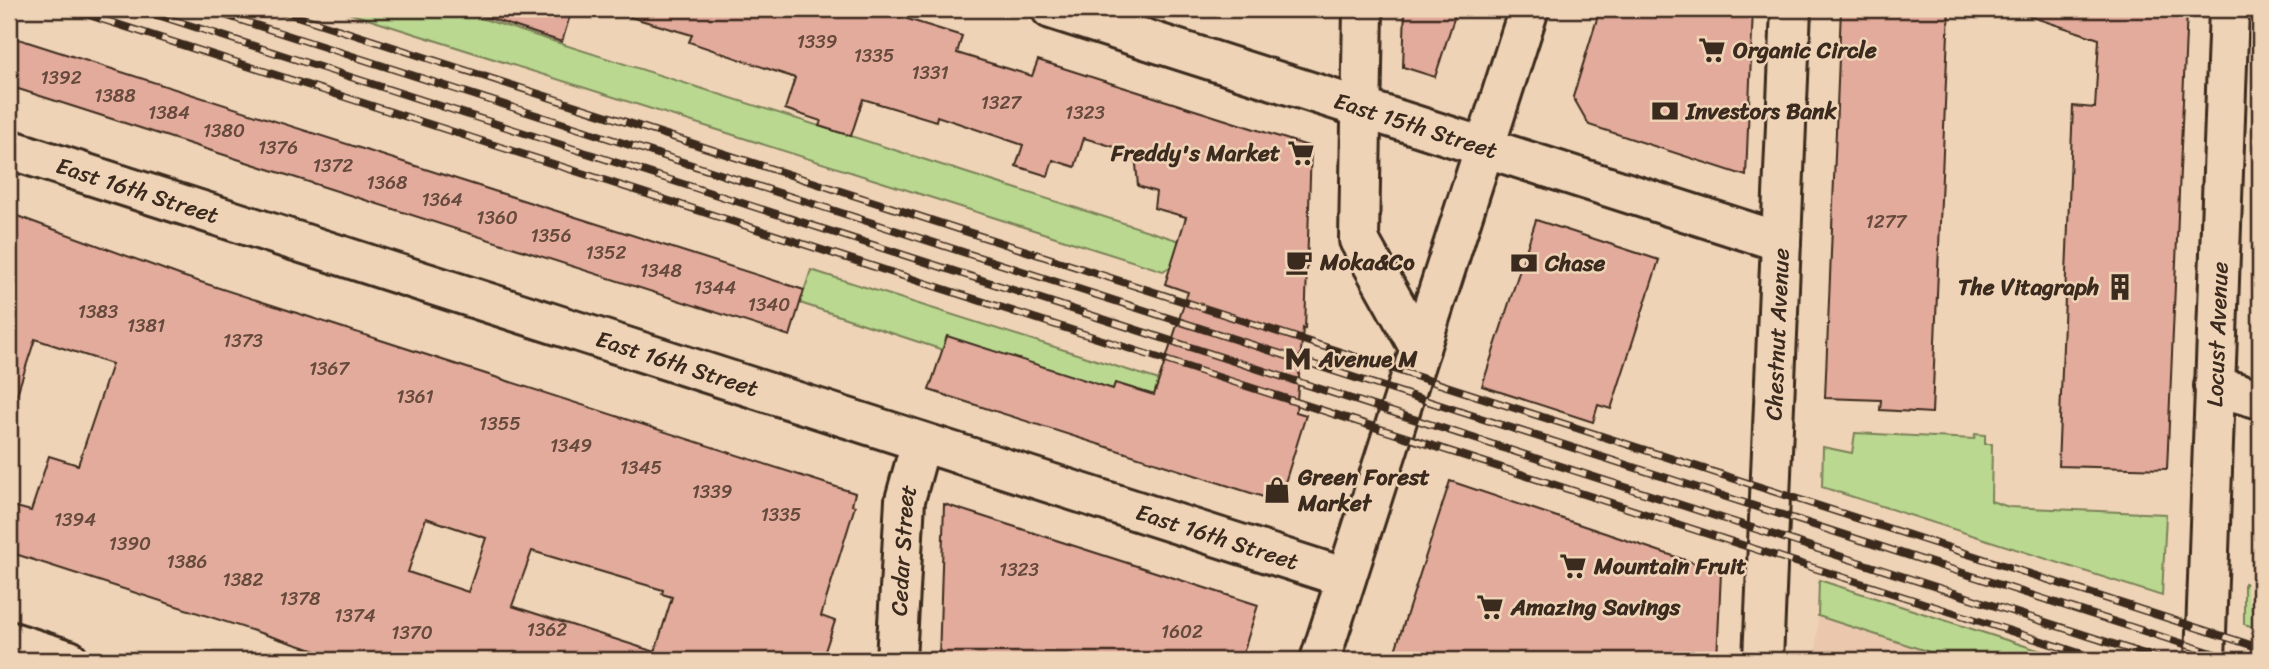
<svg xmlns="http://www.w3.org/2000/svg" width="2269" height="669" font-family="Sriracha,sans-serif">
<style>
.built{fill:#ebc7ae}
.green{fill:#bad890;stroke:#7a8157;stroke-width:2}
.building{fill:#e3ab9b;stroke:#3b2a1e;stroke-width:2;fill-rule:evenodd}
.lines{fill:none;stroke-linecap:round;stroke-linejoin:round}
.street-casing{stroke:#3b2a1e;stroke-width:44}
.street{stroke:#efd3b6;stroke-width:38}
.rail-casing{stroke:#3b2a1e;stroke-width:8}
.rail{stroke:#efd3b6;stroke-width:5;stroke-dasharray:16;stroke-linecap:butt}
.labels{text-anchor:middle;stroke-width:5;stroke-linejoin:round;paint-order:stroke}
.number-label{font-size:19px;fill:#654a3d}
.poi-label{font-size:23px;font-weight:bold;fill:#3b2a1e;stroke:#efd3b6;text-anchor:start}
.street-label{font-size:23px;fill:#3b2a1e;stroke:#efd3b6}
</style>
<rect width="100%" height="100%" fill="#efd3b6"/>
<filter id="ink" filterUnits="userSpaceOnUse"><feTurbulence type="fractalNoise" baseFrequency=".0143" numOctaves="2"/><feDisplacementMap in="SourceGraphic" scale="14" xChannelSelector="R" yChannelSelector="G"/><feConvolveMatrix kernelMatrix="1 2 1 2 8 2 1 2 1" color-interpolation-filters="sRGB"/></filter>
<g filter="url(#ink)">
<!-- built -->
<polygon class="built" points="1818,616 1954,660 1816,660"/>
<!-- green -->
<g class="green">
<polygon points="336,9 452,9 1202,248 1163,271"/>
<polygon points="811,270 1159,380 1154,395 1116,383 1113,389 943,350 800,303"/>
<polygon points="1855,433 1974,439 1975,434 1985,435 1985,444 1992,444 1991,501 2009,507 2166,514 2162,596 1822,487 1823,447 1852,453"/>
<polygon points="1819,580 2069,660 1954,660 1818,616"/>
<polygon points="2244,583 2260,588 2260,629 2244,624"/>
</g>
<!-- building -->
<g class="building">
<polygon points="481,9 572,9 562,42 480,15"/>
<polygon points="631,9 875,9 962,36 957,53 1032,76 1038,60 1311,147 1305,329 1303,328 1296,412 1306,415 1279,502 929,390 947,336 1113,389 1115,383 1154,395 1188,292 1165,284 1186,217 1154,208 1156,192 1138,186 1135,153 1084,138 1075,167 1053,160 1048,176 1016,166 1023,145 937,116 936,121 863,99 851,136 819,126 821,121 785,109 795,78 689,42 692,35 630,17"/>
<polygon points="1405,9 1457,9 1435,77 1403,67"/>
<polygon points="1600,9 1753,9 1746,176 1589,125 1573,97"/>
<polygon points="1841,9 1949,9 1932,413 1880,410 1881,400 1825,398"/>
<polygon points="2027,9 2187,9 2167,469 2058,466 2073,106 2095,108 2099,39 2026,15"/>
<polygon points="9,36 804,290 790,336 9,86"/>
<path d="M9,213L182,276L855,493L852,505L855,506L821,616L835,621L822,660H344L9,552V505L31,511L49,456L78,465L112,364L35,339L15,400L9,399ZM426,518L486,538L468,592L408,572ZM532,551L663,590L662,594L672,597L655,652L512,606Z"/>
<polygon points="1536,220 1659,260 1611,409 1598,405 1593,422 1482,386"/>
<polygon points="1450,481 1721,572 1717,660 1392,660"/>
<polygon points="944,504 1258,605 1241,660 939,660"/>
</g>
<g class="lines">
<defs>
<g id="street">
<path id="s1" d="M1051,9L1781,242"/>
<polyline points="1363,9 1359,240 1420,349"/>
<path id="s2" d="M9,149L1346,578"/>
<polyline points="2214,386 2260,399"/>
<polyline points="9,641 69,660"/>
<path id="s3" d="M896,660L905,500L921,442"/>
<polyline points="1320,660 1529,9"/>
<path id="s4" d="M1763,660L1791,9"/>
<path id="s5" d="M2205,660L2229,9"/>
</g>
</defs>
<!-- street casing -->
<use href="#street" class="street-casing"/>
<!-- street -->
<use href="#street" class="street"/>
<defs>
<g id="rail">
<polyline points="70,9 2101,660"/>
<polyline points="139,9 2163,660"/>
<polyline points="206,9 2234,660"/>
<polyline points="275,9 2260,648"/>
</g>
</defs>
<!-- rail casing -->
<use href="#rail" class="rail-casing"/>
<!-- rail -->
<use href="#rail" class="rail"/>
</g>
</g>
<!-- icons -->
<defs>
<symbol id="supermarket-bare" viewBox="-9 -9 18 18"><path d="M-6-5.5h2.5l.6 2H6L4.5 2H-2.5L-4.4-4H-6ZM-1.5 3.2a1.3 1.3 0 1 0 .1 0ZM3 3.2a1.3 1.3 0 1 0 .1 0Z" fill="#3b2a1e" stroke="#efd3b6" stroke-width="2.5" paint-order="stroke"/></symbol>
<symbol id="bank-bare" viewBox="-9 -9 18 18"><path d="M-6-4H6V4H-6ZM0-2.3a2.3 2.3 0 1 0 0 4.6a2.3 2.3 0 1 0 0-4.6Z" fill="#3b2a1e" stroke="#efd3b6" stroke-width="2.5" paint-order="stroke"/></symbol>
<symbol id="cafe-bare" viewBox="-9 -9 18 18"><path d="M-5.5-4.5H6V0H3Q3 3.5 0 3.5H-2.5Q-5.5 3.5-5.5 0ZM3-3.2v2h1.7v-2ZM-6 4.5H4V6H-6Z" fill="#3b2a1e" stroke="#efd3b6" stroke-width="2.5" paint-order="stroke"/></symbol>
<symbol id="building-bare" viewBox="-9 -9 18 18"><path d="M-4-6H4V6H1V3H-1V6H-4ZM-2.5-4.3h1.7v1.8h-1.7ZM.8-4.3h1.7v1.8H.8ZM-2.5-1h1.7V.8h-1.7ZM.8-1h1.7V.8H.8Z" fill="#3b2a1e" stroke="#efd3b6" stroke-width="2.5" paint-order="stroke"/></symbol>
<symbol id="metro-bare" viewBox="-9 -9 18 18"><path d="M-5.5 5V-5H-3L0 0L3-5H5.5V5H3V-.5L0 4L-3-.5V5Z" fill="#3b2a1e" stroke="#efd3b6" stroke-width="2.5" paint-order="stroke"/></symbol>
<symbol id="shop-bare" viewBox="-9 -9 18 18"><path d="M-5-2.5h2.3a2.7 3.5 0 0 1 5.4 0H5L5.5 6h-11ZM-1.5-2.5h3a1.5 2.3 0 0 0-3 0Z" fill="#3b2a1e" stroke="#efd3b6" stroke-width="2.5" paint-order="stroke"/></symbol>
</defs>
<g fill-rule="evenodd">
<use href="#supermarket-bare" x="1693" y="31" width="38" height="38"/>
<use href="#bank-bare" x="1646" y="92" width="38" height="38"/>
<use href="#supermarket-bare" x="1282" y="134" width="38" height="38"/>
<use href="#cafe-bare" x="1280" y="243" width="38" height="38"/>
<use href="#bank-bare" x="1505" y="244" width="38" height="38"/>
<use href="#building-bare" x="2101" y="268" width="38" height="38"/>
<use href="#metro-bare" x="1279" y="340" width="38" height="38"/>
<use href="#shop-bare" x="1258" y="471" width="38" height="38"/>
<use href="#supermarket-bare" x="1554" y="547" width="38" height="38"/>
<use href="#supermarket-bare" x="1471" y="588" width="38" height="38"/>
</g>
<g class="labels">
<!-- number labels -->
<g class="number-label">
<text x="817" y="48">1339</text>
<text x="874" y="62">1335</text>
<text x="930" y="79">1331</text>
<text x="61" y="84">1392</text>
<text x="115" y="102">1388</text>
<text x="1001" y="109">1327</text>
<text x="169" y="119">1384</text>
<text x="1085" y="119">1323</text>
<text x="224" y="137">1380</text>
<text x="278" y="154">1376</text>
<text x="333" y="172">1372</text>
<text x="387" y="189">1368</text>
<text x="442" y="206">1364</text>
<text x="497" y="224">1360</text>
<text x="1886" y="228">1277</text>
<text x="551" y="242">1356</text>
<text x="606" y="259">1352</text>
<text x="661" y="277">1348</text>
<text x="715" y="294">1344</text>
<text x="769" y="311">1340</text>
<text x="98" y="318">1383</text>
<text x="146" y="332">1381</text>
<text x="243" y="347">1373</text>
<text x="329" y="375">1367</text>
<text x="415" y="403">1361</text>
<text x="500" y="430">1355</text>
<text x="571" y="452">1349</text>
<text x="641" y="474">1345</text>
<text x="712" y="498">1339</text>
<text x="781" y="521">1335</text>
<text x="75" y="526">1394</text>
<text x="130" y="550">1390</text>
<text x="187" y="568">1386</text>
<text x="1019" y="576">1323</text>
<text x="243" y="586">1382</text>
<text x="300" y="605">1378</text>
<text x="355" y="622">1374</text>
<text x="547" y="636">1362</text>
<text x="1182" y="638">1602</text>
<text x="412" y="639">1370</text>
</g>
<!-- poi labels -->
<g class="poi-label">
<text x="1733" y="58">Organic Circle</text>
<text x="1686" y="119">Investors Bank</text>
<text x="1280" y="161" text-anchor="end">Freddy's Market</text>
<text x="1320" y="270">Moka&amp;Co</text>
<text x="1545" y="271">Chase</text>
<text x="2099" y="295" text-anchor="end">The Vitagraph</text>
<text x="1319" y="367">Avenue M</text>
<text x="1298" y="485">Green Forest<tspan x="1298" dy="26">Market</tspan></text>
<text x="1594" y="574">Mountain Fruit</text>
<text x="1511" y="615">Amazing Savings</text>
</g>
<!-- street labels -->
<g class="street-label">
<text dy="8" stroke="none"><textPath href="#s1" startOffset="383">East 15th Street</textPath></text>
<text dy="8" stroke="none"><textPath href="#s2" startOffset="135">East 16th Street</textPath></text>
<text dy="8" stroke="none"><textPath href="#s5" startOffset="326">Locust Avenue</textPath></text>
<text dy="8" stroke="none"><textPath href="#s4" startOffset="326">Chestnut Avenue</textPath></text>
<text dy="8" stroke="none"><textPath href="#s2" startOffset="702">East 16th Street</textPath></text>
<text dy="8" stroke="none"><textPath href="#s2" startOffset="1269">East 16th Street</textPath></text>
<text dy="8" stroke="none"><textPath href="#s3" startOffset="110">Cedar Street</textPath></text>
</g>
</g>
<!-- margin -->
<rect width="2269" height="669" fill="none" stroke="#efd3b6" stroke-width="35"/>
<rect x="18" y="18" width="2234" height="634" fill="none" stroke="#3b2a1e" stroke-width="2.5" filter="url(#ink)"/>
</svg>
